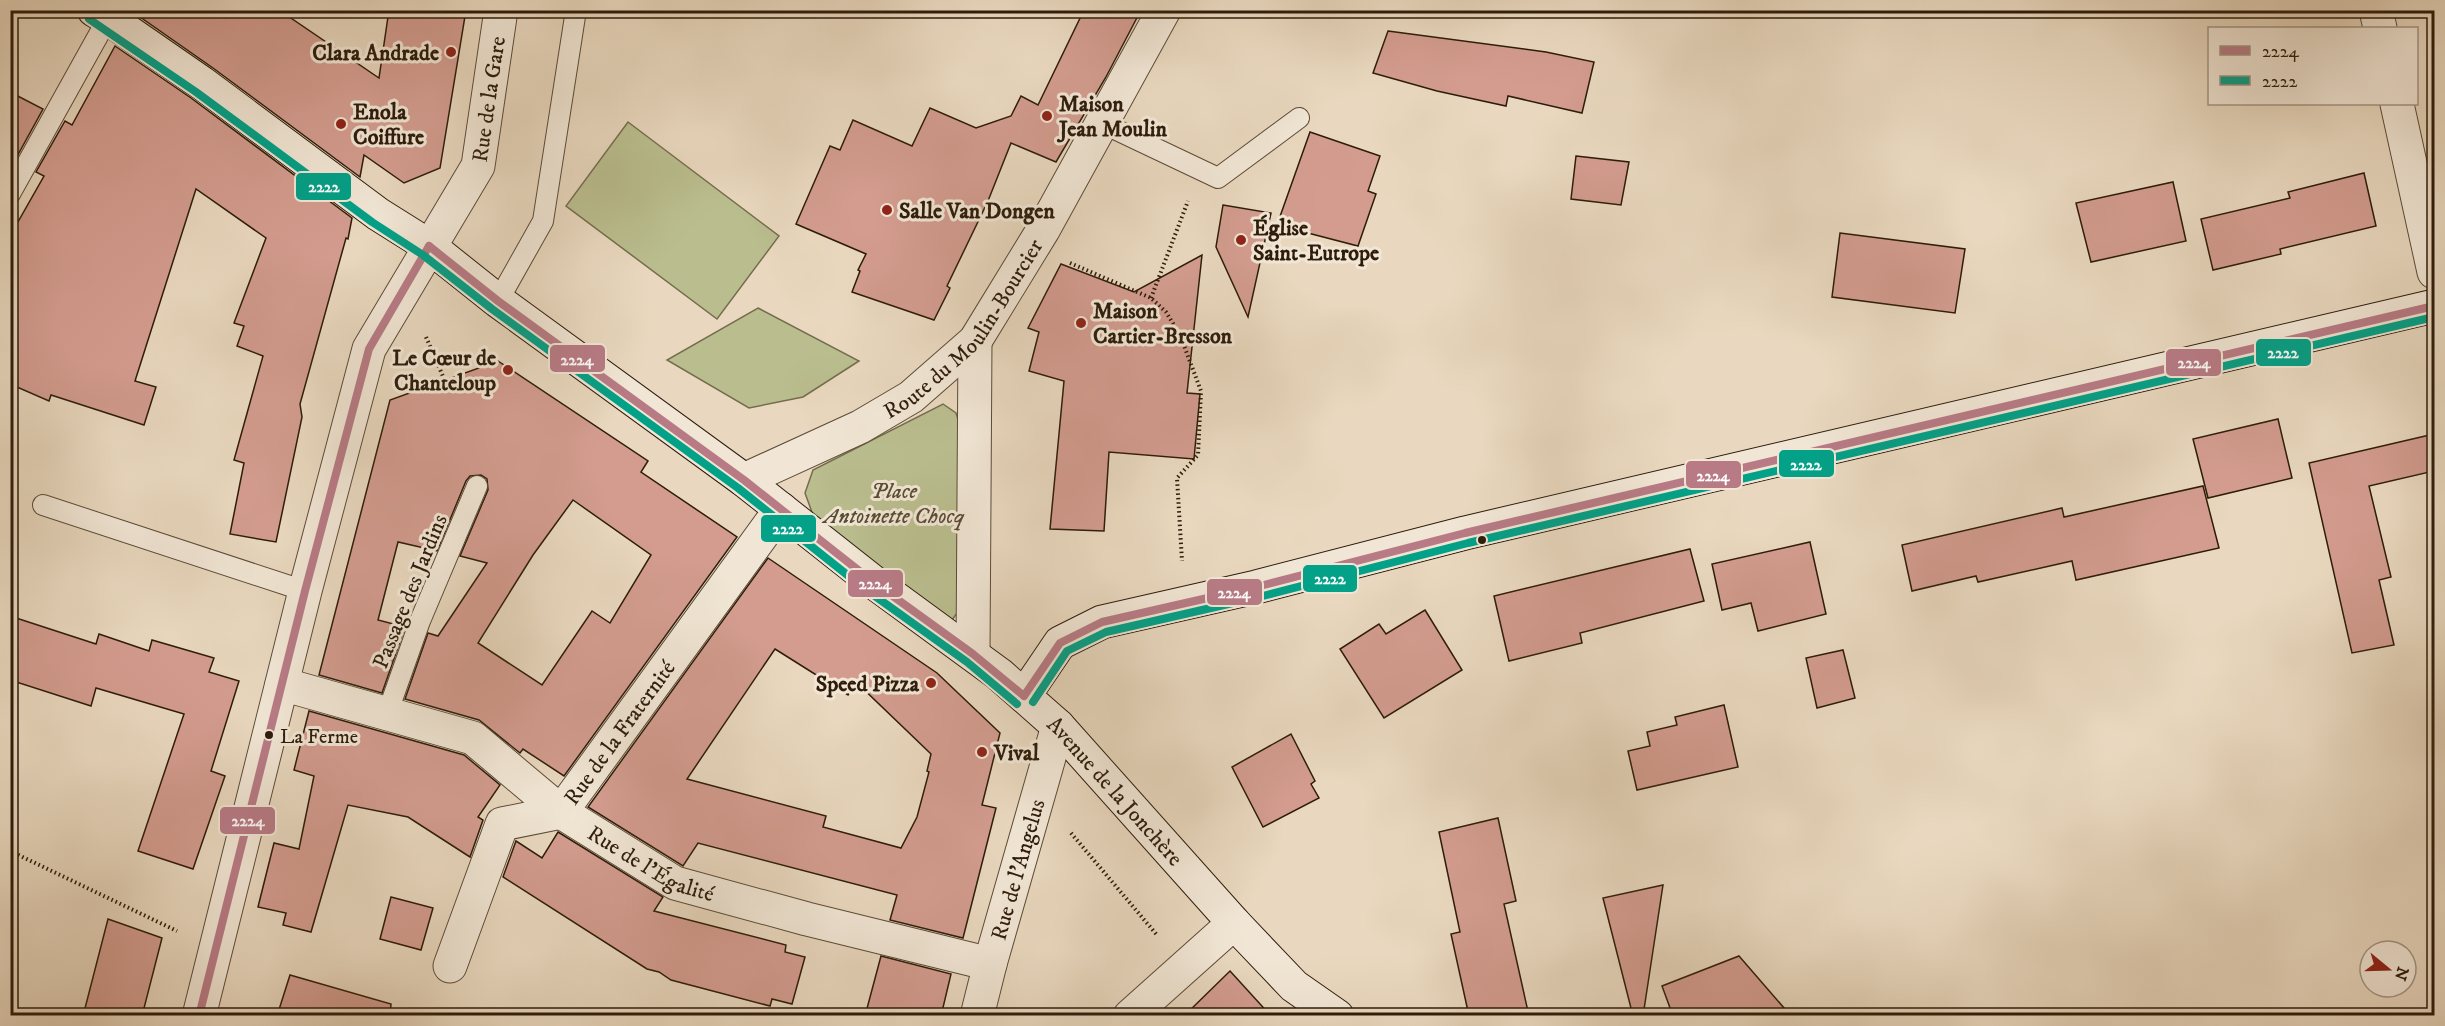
<svg xmlns="http://www.w3.org/2000/svg" width="2445" height="1026" font-family="'IM FELL DW Pica',serif">
<style>
.green{fill:#babe8f;stroke:#746d4d;stroke-width:1.5}
.building{fill:#d39c8f;stroke:#2d1c0b;stroke-width:1.5;fill-rule:evenodd}
.lines{fill:none;stroke-linecap:round;stroke-linejoin:round}
.lane-casing{stroke:#5c4b38;stroke-width:22}
.street-casing{stroke:#5c4b38;stroke-width:35}
.secondary-casing{stroke:#2d1c0b;stroke-width:35}
.path{stroke:#2d1c0b;stroke-width:4;stroke-dasharray:1.5 3;stroke-linecap:butt}
.lane{stroke:#f1e6d5;stroke-width:20}
.street{stroke:#f1e6d5;stroke-width:33}
.secondary{stroke:#f1e6d5;stroke-width:33}
.bus-1-casing{stroke:#f1e6d5;stroke-width:12}
.bus-2-casing{stroke:#f1e6d5;stroke-width:12}
.bus-1{stroke:#b87b86;stroke-width:8}
.bus-2{stroke:#02a188;stroke-width:8}
.poi-dot{fill:#8f2418;stroke:#f1e6d5;stroke-width:2}
.bus-dot{fill:#2d1c0b;stroke:#f1e6d5;stroke-width:2}
.labels{text-anchor:middle;stroke-width:6;stroke-linejoin:round;paint-order:stroke}
.bus-label{font-size:20px;fill:#2d1c0b;stroke:#f1e6d5;text-anchor:start}
.poi-label{font-size:22px;font-weight:bold;fill:#2d1c0b;stroke:#f1e6d5;text-anchor:start}
.street-label{font-size:22px;fill:#2d1c0b;stroke:#f1e6d5}
.park-label{font-size:22px;font-style:italic;fill:#574d33;stroke:#f1e6d5}
.line-badge{stroke:#f1e6d5;stroke-width:2}
.badge-label{font-size:16px;text-anchor:middle;font-weight:bold;fill:#fff}
</style>
<rect width="100%" height="100%" fill="#e9d8bf"/>
<filter id="stains"><feTurbulence type="fractalNoise" baseFrequency=".00333" numOctaves="4"/><feColorMatrix values="0 0 0 0 .2 0 0 0 0 .09 0 0 0 0 .02 0 0 0 .5 -.17"/></filter>
<radialGradient id="worn" r=".72"><stop offset=".6" stop-color="#630" stop-opacity="0"/><stop offset="1" stop-color="#630" stop-opacity=".3"/></radialGradient>
<!-- green -->
<g class="green">
<polygon points="628,122 779,236 717,319 566,206"/>
<polygon points="758,308 859,361 803,397 749,408 667,360"/>
<polygon points="943,404 956,413 961,429 960,609 952,620 817,526 805,493 813,470"/>
</g>
<!-- building -->
<g class="building">
<polygon points="134,10 279,10 379,78 389,10 466,10 440,168 404,183 364,155 360,177 213,68 133,12"/>
<polygon points="1084,10 1141,10 1106,77 1056,162 1011,143 988,201 947,286 950,288 934,320 852,292 860,271 858,270 866,254 796,224 830,146 840,150 853,120 912,146 930,108 976,128 1011,116 1021,96 1038,105"/>
<polygon points="1388,31 1546,52 1594,62 1582,113 1508,96 1506,106 1437,91 1373,73"/>
<polygon points="115,46 191,98 352,218 348,239 346,238 300,404 302,417 276,542 230,534 244,463 234,460 263,356 237,346 244,326 234,323 266,238 196,189 135,381 156,387 144,425 51,395 49,401 10,384 10,236 44,176 36,172 65,121 72,125"/>
<polygon points="10,92 43,109 15,160 10,157"/>
<polygon points="1310,132 1380,156 1368,191 1376,194 1358,246 1277,225"/>
<polygon points="1576,156 1629,162 1621,205 1571,199"/>
<polygon points="2364,173 2376,226 2280,249 2281,254 2213,270 2201,219 2290,198 2288,192"/>
<polygon points="2173,182 2186,241 2091,262 2076,203"/>
<polygon points="1223,205 1271,213 1248,317 1216,247"/>
<polygon points="1840,233 1965,249 1955,313 1832,297"/>
<polygon points="1202,255 1187,393 1200,394 1194,459 1109,452 1104,531 1050,529 1064,381 1029,371 1039,332 1028,328 1061,264 1134,292"/>
<path d="M498,361L648,461L641,472L737,537L564,776L523,749L520,753L479,720L405,699L428,633L438,636L487,563L460,556L488,490L487,479L481,475L470,476L466,481L437,551L398,542L378,620L405,627L382,693L319,675L390,400ZM573,500L651,555L610,623L592,611L542,685L478,643L533,555Z"/>
<polygon points="2278,419 2292,478 2208,498 2193,439"/>
<polygon points="2434,434 2434,471 2369,486 2391,577 2379,580 2394,645 2352,653 2309,463"/>
<polygon points="2203,486 2219,548 2076,580 2072,561 1978,582 1976,576 1912,591 1902,545 2062,508 2064,517"/>
<polygon points="1810,542 1826,614 1758,631 1751,603 1722,610 1712,564"/>
<polygon points="1690,549 1704,601 1580,633 1582,643 1509,661 1494,596"/>
<path d="M768,558L937,673L1000,733L982,805L996,808L963,938L890,920L897,895L698,843L683,866L588,807ZM775,649L848,695L856,682L931,754L927,771L929,772L917,817L901,848L823,827L826,816L687,779Z"/>
<polygon points="1425,610 1462,670 1384,718 1340,649 1379,624 1386,634"/>
<polygon points="10,616 96,644 99,634 149,651 152,640 214,658 209,672 239,681 211,771 225,776 193,869 138,851 184,714 96,688 91,706 10,680"/>
<polygon points="1843,650 1855,698 1817,708 1806,658"/>
<polygon points="1724,705 1738,767 1637,790 1628,751 1650,746 1647,732 1677,725 1675,717"/>
<polygon points="309,711 464,755 500,785 478,817 483,820 470,857 408,817 348,805 311,932 283,925 286,913 258,907 274,843 299,849 314,776 294,770"/>
<polygon points="1291,734 1315,781 1311,784 1319,798 1263,827 1232,767"/>
<polygon points="1498,818 1516,901 1504,904 1529,1016 1469,1016 1451,934 1460,932 1439,832"/>
<polygon points="558,832 663,897 654,911 786,945 785,952 805,957 792,1004 772,999 770,1006 671,980 659,972 647,969 503,877 516,841 542,858"/>
<polygon points="1663,885 1643,1016 1633,1016 1603,898"/>
<polygon points="391,897 433,908 421,950 380,939"/>
<polygon points="108,919 162,938 142,1016 83,1016"/>
<polygon points="881,956 951,974 941,1016 865,1016"/>
<polygon points="1739,956 1791,1016 1673,1016 1662,986"/>
<polygon points="1230,971 1271,1016 1184,1016"/>
<polygon points="290,975 391,1004 390,1016 277,1016"/>
</g>
<g class="lines">
<defs>
<g id="lane">
<polyline points="1102,123 1218,178 1299,118"/>
<polyline points="10,194 108,18"/>
<polyline points="498,301 543,221 576,10"/>
<polyline points="43,505 305,591"/>
<polyline points="387,714 420,621 477,486"/>
</g>
<g id="street">
<polyline points="2376,10 2380,28"/>
<polyline points="2397,104 2434,272"/>
<path id="s1" d="M744,480L860,427L911,397L975,341L1043,230L1164,10"/>
<polyline points="973,654 975,341"/>
<path id="s2" d="M282,684L473,738L561,812L675,883L807,919L990,964"/>
<path id="s3" d="M450,966L502,824L561,812L781,509"/>
<path id="s4" d="M199,1016L305,591L369,349L478,166L501,10"/>
<path id="s5" d="M977,1016L990,964L1058,726"/>
<polyline points="1130,1016 1234,923"/>
</g>
<g id="secondary">
<path id="s6" d="M94,10L108,18L202,83L378,214L429,246L498,301L744,480L872,581L999,674L1058,726L1234,923L1294,986L1337,1016"/>
<polyline points="1024,696 1060,643 1102,622 1256,587 1465,533 2434,306"/>
</g>
</defs>
<!-- lane casing -->
<use href="#lane" class="lane-casing"/>
<!-- street casing -->
<use href="#street" class="street-casing"/>
<!-- secondary casing -->
<use href="#secondary" class="secondary-casing"/>
<!-- path -->
<g class="path">
<polyline points="1070,263 1151,298 1166,312 1180,335 1201,391 1198,455 1177,478 1182,561"/>
<polyline points="1151,298 1188,201"/>
<polyline points="426,337 445,381"/>
<polyline points="1071,833 1157,935"/>
<polyline points="10,851 177,931"/>
</g>
<!-- lane -->
<use href="#lane" class="lane"/>
<!-- street -->
<use href="#street" class="street"/>
<!-- secondary -->
<use href="#secondary" class="secondary"/>
<defs>
<g id="bus-1">
<polyline points="429,246 498,301 744,480 872,581 973,654 1024,696"/>
<polyline points="1024,696 1060,643 1102,622 1256,587 1465,533 2434,306"/>
<polyline points="199,1016 305,591 369,349 429,246"/>
</g>
<g id="bus-2">
<polyline points="89,19 196,92 372,222 423,255 492,309 738,488 865,589 967,662 1017,704"/>
<polyline points="1033,702 1067,651 1106,632 1259,597 1468,543 2434,317"/>
</g>
</defs>
<!-- bus-1 casing -->
<use href="#bus-1" class="bus-1-casing"/>
<!-- bus-2 casing -->
<use href="#bus-2" class="bus-2-casing"/>
<!-- bus-1 -->
<use href="#bus-1" class="bus-1"/>
<!-- bus-2 -->
<use href="#bus-2" class="bus-2"/>
</g>
<!-- markers -->
<g class="poi-dot">
<circle cx="451" cy="52" r="6"/>
<circle cx="1047" cy="116" r="6"/>
<circle cx="341" cy="124" r="6"/>
<circle cx="887" cy="210" r="6"/>
<circle cx="1241" cy="240" r="6"/>
<circle cx="1081" cy="323" r="6"/>
<circle cx="508" cy="370" r="6"/>
<circle cx="931" cy="683" r="6"/>
<circle cx="982" cy="752" r="6"/>
</g>
<g class="bus-dot">
<circle cx="1482" cy="540" r="5"/>
<circle cx="269" cy="735" r="5"/>
</g>
<g class="labels">
<!-- bus labels -->
<g class="bus-label">
<text x="280" y="743">La Ferme</text>
</g>
<!-- poi labels -->
<g class="poi-label">
<text x="439" y="60" text-anchor="end">Clara Andrade</text>
<text x="1059" y="111">Maison<tspan x="1059" dy="25">Jean Moulin</tspan></text>
<text x="353" y="119">Enola<tspan x="353" dy="25">Coiffure</tspan></text>
<text x="899" y="218">Salle Van Dongen</text>
<text x="1253" y="235">Église<tspan x="1253" dy="25">Saint-Eutrope</tspan></text>
<text x="1093" y="318">Maison<tspan x="1093" dy="25">Cartier-Bresson</tspan></text>
<text x="496" y="365" text-anchor="end">Le Cœur de<tspan x="496" dy="25">Chanteloup</tspan></text>
<text x="919" y="691" text-anchor="end">Speed Pizza</text>
<text x="994" y="760">Vival</text>
</g>
<!-- street labels -->
<g class="street-label">
<text dy="8" stroke="none"><textPath href="#s4" startOffset="969">Rue de la Gare</textPath></text>
<text dy="8" stroke="none"><textPath href="#s1" startOffset="273">Route du Moulin-Bourcier</textPath></text>
<text transform="translate(409 591) rotate(-68)" y="8">Passage des Jardins</text>
<text dy="8" stroke="none"><textPath href="#s3" startOffset="310">Rue de la Fraternité</textPath></text>
<text dy="8" stroke="none"><textPath href="#s6" startOffset="1288">Avenue de la Jonchère</textPath></text>
<text dy="8" stroke="none"><textPath href="#s2" startOffset="418">Rue de l'Égalité</textPath></text>
<text dy="8" stroke="none"><textPath href="#s5" startOffset="152">Rue de l'Angelus</textPath></text>
</g>
<!-- park labels -->
<g class="park-label">
<text x="894" y="498">Place<tspan x="894" dy="25">Antoinette Chocq</tspan></text>
</g>
</g>
<g class="line-badge">
<rect x="295" y="172" width="57" height="29" rx="6" fill="#02a188"/>
<rect x="2255" y="338" width="57" height="29" rx="6" fill="#02a188"/>
<rect x="549" y="344" width="57" height="29" rx="6" fill="#b87b86"/>
<rect x="2165" y="348" width="57" height="29" rx="6" fill="#b87b86"/>
<rect x="1778" y="449" width="57" height="29" rx="6" fill="#02a188"/>
<rect x="1685" y="460" width="57" height="29" rx="6" fill="#b87b86"/>
<rect x="760" y="514" width="57" height="29" rx="6" fill="#02a188"/>
<rect x="1302" y="564" width="56" height="29" rx="6" fill="#02a188"/>
<rect x="847" y="569" width="57" height="29" rx="6" fill="#b87b86"/>
<rect x="1206" y="578" width="57" height="28" rx="6" fill="#b87b86"/>
<rect x="219" y="806" width="57" height="29" rx="6" fill="#b87b86"/>
</g>
<g class="badge-label">
<text x="324" y="192">2222</text>
<text x="2283" y="358">2222</text>
<text x="577" y="365">2224</text>
<text x="2194" y="368">2224</text>
<text x="1806" y="470">2222</text>
<text x="1713" y="481">2224</text>
<text x="788" y="534">2222</text>
<text x="1330" y="584">2222</text>
<text x="875" y="589">2224</text>
<text x="1234" y="598">2224</text>
<text x="248" y="826">2224</text>
</g>
<!-- margin -->
<rect width="2445" height="1026" fill="none" stroke="#e9d8bf" stroke-width="36"/>
<rect x="12" y="12" width="2421" height="1002" fill="none" stroke="#2d1c0b" stroke-width="3"/>
<rect x="18" y="18" width="2409" height="990" fill="none" stroke="#2d1c0b" stroke-width="1.5"/>
<!-- legend -->
<rect x="2208" y="27" width="210" height="78" fill="#f1e6d5" stroke="#a39584" stroke-width="1.5"/>
<rect x="2220" y="46" width="30" height="9" fill="#b87b86" stroke="#a39584" stroke-width="1.5"/>
<text x="2262" y="57" font-size="18" fill="#2d1c0b">2224</text>
<rect x="2220" y="76" width="30" height="9" fill="#02a188" stroke="#a39584" stroke-width="1.5"/>
<text x="2262" y="87" font-size="18" fill="#2d1c0b">2222</text>
<!-- north arrow -->
<g transform="translate(2388 969) rotate(109)"><circle r="28" fill="#f1e6d5" stroke="#a39584" stroke-width="1.5"/>
<path d="M0-4.5L10 22L0 15L-10 22Z" fill="#8f2418"/>
<text y="-9" font-size="16" font-weight="bold" text-anchor="middle" fill="#2d1c0b">N</text>
</g>
<rect width="100%" height="100%" filter="url(#stains)"/>
<rect width="100%" height="100%" fill="url(#worn)"/>
</svg>
